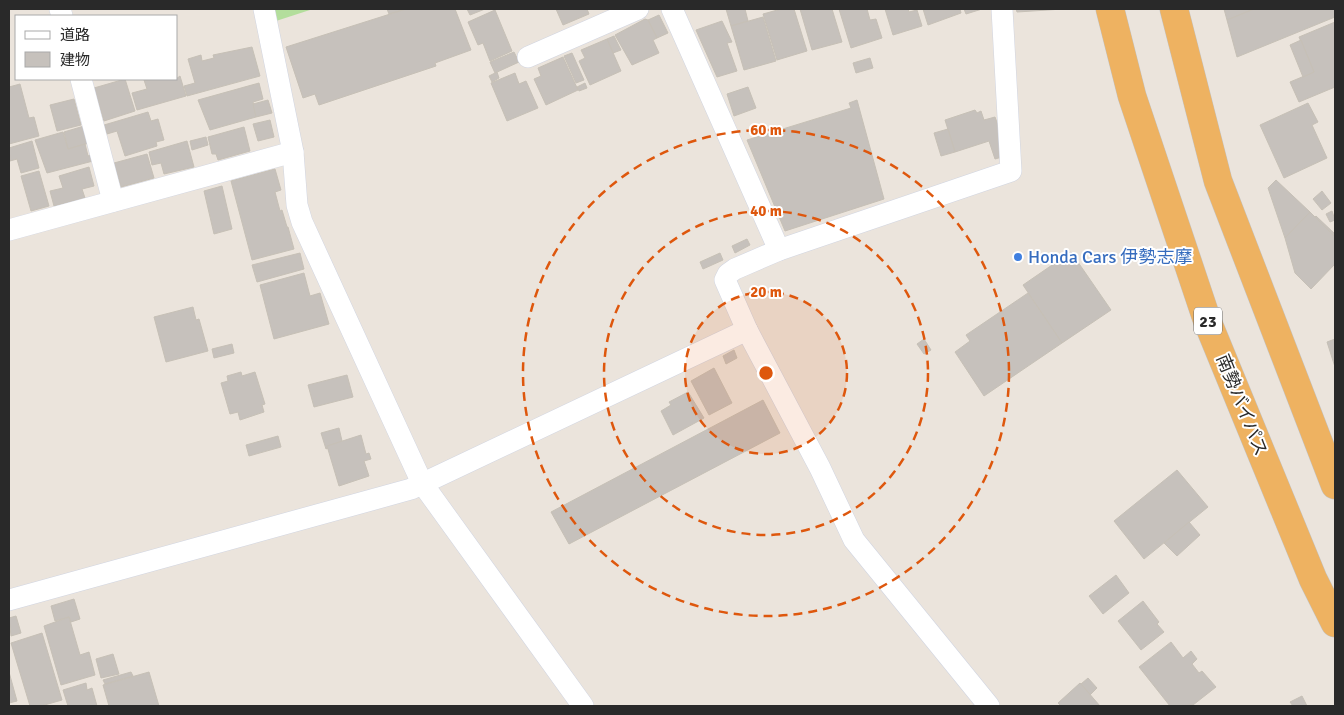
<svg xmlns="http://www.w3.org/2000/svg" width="1344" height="715" font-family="Signika,'Noto Sans JP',sans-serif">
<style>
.green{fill:#b3de9c}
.building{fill:#c6c1bc;stroke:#c6c0b6}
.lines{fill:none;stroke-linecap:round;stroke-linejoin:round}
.minor-casing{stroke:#d1d5e1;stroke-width:22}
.trunk-casing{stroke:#c3c3c3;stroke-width:29}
.minor{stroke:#fff;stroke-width:21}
.trunk{stroke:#eeb261;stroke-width:28}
.ring{fill:none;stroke:#de570d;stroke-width:2.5;stroke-dasharray:9 6}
.shop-dot{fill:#3f7fe0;stroke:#fff;stroke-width:2}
.labels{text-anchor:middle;stroke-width:4;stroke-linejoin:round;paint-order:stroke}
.shield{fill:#fff;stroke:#696969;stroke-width:1}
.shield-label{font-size:16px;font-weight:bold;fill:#292929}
.shop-label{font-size:18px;fill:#366cbe;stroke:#fff;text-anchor:start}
.street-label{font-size:18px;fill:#292929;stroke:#fff}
.centre{fill:#de570d;stroke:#fff;stroke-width:2.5}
.ring-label{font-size:15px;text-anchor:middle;font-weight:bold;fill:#de570d;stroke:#fff;stroke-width:4;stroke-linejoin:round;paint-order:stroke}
</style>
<rect width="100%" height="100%" fill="#ebe4dc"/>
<!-- green -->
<polygon class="green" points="274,9 313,9 276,21"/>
<!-- building -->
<g class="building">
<polygon points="387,9 406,9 389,14"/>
<polygon points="406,9 455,9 471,50 435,63 436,66 319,105 315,94 303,98 286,47"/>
<polygon points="467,9 485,9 470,15"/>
<polygon points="556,9 587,9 589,14 563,25"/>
<polygon points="726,9 745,9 748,21 731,26"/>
<polygon points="781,9 794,9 807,51 777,60 763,14"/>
<polygon points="800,9 832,9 842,42 812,50"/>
<polygon points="839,9 867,9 870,20 876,19 882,38 851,48"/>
<polygon points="885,9 908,9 909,12 917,10 922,26 893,35"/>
<polygon points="923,9 960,9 961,13 928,25"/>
<polygon points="964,9 982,9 966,14"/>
<polygon points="1016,9 1063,9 1017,12"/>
<polygon points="1224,9 1254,9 1227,20"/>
<polygon points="1254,9 1335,9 1335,17 1237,57 1227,20"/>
<polygon points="495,10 512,51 490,61 483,43 478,45 468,22"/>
<polygon points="659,15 668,33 657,38 648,20"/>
<polygon points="763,17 776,61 744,70 731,26"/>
<polygon points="645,19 648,20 657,38 653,40 659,53 632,65 615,35"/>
<polygon points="722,21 732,42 727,43 737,71 717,77 696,30"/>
<polygon points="1335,22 1335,87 1299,102 1290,82 1314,72 1299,37"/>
<polygon points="614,36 621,50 613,53 607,39"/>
<polygon points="607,39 621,71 590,85 579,61 585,58 581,50"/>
<polygon points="1301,40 1314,72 1303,77 1290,45"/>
<polygon points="252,47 260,76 187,96 184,86 195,83 188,59 201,55 202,61 214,58 213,55"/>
<polygon points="514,52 519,62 495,73 490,62"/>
<polygon points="572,53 584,80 576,83 564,56"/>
<polygon points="563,57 578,90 546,105 534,79 541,76 538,68"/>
<polygon points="870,58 873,68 856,73 853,63"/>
<polygon points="497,72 499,78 492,82 489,76"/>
<polygon points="515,73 519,84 526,81 538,108 507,121 491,83"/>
<polygon points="180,76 186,96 137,110 132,93 147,89 144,80 176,79"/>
<polygon points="125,79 135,111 104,121 94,88"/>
<polygon points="259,83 263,99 253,102 256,117 210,130 198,100"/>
<polygon points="585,83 587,88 579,91 577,87"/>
<polygon points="20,84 29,118 34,117 39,136 9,144 9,87"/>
<polygon points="748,87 756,108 734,116 727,94"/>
<polygon points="74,99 81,125 57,131 50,105"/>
<polygon points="268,100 272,113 256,117 253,104"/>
<polygon points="857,100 884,199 785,231 747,140 851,108 849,103"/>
<polygon points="1308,103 1318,122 1312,125 1327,158 1284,178 1260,125"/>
<polygon points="975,110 977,113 981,111 984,120 995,117 1009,155 995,159 989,141 955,152 945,120"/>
<polygon points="148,112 151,121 158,119 164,140 156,142 157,146 125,156 117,131 107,134 104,125"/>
<polygon points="270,120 274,137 258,141 253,124"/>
<polygon points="84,126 89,143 68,149 64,132"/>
<polygon points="244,127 250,151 218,160 216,154 212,154 208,137"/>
<polygon points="948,129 955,152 941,156 934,133"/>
<polygon points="63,132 68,149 85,144 88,156 91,155 93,161 47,173 35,140"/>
<polygon points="206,137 208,145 192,150 190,141"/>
<polygon points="32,141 39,168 21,173 17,159 10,161 9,148"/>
<polygon points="187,141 194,167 164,174 161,163 152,165 149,152"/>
<polygon points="147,154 154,178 121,187 114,163"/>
<polygon points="89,167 94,186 82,189 85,198 54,206 50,191 63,188 59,176"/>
<polygon points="275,169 281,190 275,192 280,211 282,210 287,227 288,227 294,249 252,260 231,181"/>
<polygon points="39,171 49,206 31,211 21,176"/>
<polygon points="1276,180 1310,212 1285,238 1268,188"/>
<polygon points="222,186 232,229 214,234 204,191"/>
<polygon points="1322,191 1331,203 1322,210 1313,199"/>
<polygon points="1332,211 1335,220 1330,222 1326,214"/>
<polygon points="1310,212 1335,237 1335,264 1311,289 1295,273 1285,238"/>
<polygon points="1316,216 1335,234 1335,237 1315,217"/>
<polygon points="747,239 750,245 735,253 732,246"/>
<polygon points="1071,252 1111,310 1062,343 1023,285"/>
<polygon points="300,253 304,269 257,282 252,265"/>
<polygon points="720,253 723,260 703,269 700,262"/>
<polygon points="304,273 310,296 320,293 329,324 274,339 260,285"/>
<polygon points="1028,293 1062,343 984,396 955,352 970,341 966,335"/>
<polygon points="193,307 196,320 199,319 208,351 166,362 154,317"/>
<polygon points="924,339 931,350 924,354 917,344"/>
<polygon points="1335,339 1335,367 1327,342"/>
<polygon points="232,344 234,353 214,358 212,349"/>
<polygon points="734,350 737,358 726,364 723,356"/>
<polygon points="714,368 732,403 709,415 691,381"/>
<polygon points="241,372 242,376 255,372 265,404 262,405 264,412 240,420 238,412 230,414 221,383 228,381 227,376"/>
<polygon points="347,375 353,397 314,407 308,385"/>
<polygon points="688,392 704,418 673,435 661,411 671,405 669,402"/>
<polygon points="763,400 780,433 569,544 551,512"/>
<polygon points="339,428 342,441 326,449 321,433"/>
<polygon points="361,435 366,454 369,453 371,459 364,461 369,476 339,486 327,446"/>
<polygon points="278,436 281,447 249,456 246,445"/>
<polygon points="1177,470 1208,507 1144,559 1114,521"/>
<polygon points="1189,522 1200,535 1177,556 1164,543"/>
<polygon points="1116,575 1129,593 1103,614 1089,596"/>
<polygon points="74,599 80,619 71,622 69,617 55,621 51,606"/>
<polygon points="1143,601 1159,622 1157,624 1164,632 1141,650 1118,621"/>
<polygon points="16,616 21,633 11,636 9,618"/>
<polygon points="69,617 80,655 89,652 95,675 61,685 44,626"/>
<polygon points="42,633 62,700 41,706 30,706 11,643"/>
<polygon points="1171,642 1183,658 1191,651 1197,659 1192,664 1199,673 1202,671 1216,687 1193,705 1170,706 1139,667"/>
<polygon points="113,654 119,674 101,678 96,659"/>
<polygon points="9,672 17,701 9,703"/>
<polygon points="131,672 133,676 105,684 103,680"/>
<polygon points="149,672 159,706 109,706 103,685"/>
<polygon points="1088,678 1097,688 1090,695 1081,684"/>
<polygon points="86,683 87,690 92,688 97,706 68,706 63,690"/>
<polygon points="1080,683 1081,684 1100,706 1061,706 1058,703"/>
<polygon points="1302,696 1307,706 1293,706 1290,702"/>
</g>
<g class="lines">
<defs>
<g id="minor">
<polyline points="60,9 62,16"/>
<polyline points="264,9 293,152 297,205 302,222 422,483 583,706"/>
<polyline points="672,9 779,250"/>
<polyline points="528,57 638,9"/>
<polyline points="81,79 113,201"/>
<polyline points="9,230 293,152"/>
<polyline points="9,600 411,489 747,330"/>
<polyline points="989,706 854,540 820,468 747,330 725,280 728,274 735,269 779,250 1011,171 1002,9"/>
</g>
<g id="trunk">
<polyline points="1110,9 1132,96 1208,323 1313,579 1335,623"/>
<polyline points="1174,9 1218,181 1335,485"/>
</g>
</defs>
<!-- minor casing -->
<use href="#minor" class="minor-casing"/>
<!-- trunk casing -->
<use href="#trunk" class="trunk-casing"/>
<!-- minor -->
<use href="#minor" class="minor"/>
<!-- trunk -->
<use href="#trunk" class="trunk"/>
</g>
<!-- distance rings -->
<circle cx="766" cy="373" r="81" fill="#de570d" fill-opacity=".12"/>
<g class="ring">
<circle cx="766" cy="373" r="81"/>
<circle cx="766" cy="373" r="162"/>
<circle cx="766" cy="373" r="243"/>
</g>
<!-- markers -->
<circle class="shop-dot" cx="1018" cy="257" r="5"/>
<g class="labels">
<!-- shield labels -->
<rect class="shield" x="1194" y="307.5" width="28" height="27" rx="4"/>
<g class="shield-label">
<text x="1208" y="327">23</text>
</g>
<!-- shop labels -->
<g class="shop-label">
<text x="1028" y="263">Honda Cars 伊勢志摩</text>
</g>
<!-- street labels -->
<g class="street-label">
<text transform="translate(1242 405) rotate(68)" y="6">南勢バイパス</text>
</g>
</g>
<circle cx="766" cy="373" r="8" class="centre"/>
<g class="ring-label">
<text x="766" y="135">60 m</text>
<text x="766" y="216">40 m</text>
<text x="766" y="297">20 m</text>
</g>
<!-- border -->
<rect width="1344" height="715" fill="none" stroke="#292929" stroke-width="20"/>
<!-- legend -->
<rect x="15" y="15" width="162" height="65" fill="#ffffff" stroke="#a9a9a9"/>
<rect x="25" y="31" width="25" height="8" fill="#ffffff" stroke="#a9a9a9"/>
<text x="60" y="40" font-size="15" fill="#292929">道路</text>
<rect x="25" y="52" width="25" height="15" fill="#c6c1bc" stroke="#a9a9a9"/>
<text x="60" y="65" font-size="15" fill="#292929">建物</text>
</svg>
